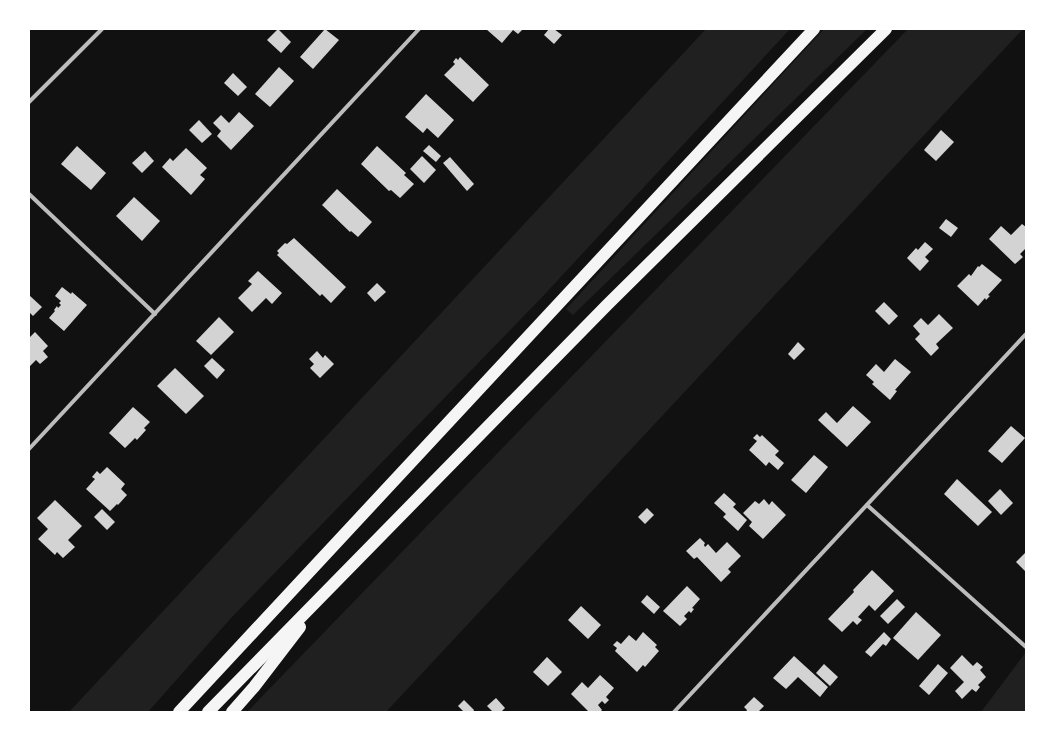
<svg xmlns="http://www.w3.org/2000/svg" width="1055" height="741" font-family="'PT Serif',serif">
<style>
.green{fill:#202020}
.building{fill:#d3d3d3}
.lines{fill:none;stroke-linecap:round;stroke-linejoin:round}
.minor{stroke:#bcbcbc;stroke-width:4}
.motorway{stroke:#f5f5f5;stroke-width:12}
</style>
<rect width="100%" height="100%" fill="#111"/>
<!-- green -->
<g class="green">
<polygon points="706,29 790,29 546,293 232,617 148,712 69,712"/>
<polygon points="824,29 867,29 573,315 566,309"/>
<polygon points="908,29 1023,29 386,712 247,712"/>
<polygon points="1026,652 1026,712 981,712"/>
</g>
<!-- building -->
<g class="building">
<polygon points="278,29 291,42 281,53 267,40"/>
<polygon points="325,29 339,40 313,69 300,57"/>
<polygon points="486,29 523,29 518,34 513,30 502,43"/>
<polygon points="549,29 554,29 562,35 554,44 544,35"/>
<polygon points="460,57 489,85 473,102 444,75 455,64 453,62 456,58 458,60"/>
<polygon points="279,67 294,81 270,107 255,94"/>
<polygon points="233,73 247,87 238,96 224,83"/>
<polygon points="426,94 454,120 438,138 427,128 423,133 405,117"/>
<polygon points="239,112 254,126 231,150 217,136 221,131 213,123 221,115 229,123"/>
<polygon points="199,120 212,134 202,143 189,130"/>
<polygon points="941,130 954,142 936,161 924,150"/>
<polygon points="429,145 441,156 436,162 423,151"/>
<polygon points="77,146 106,173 91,190 61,164"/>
<polygon points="377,146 406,173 404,175 414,184 400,198 391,190 389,191 361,164"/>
<polygon points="186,148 207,168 200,175 205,179 191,195 162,167 170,158 173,161"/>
<polygon points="145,151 154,161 142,173 132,163"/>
<polygon points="422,156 436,170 424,183 410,169"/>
<polygon points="450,157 474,184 467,191 443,163"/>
<polygon points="337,189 372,222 358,237 351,231 350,232 322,205"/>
<polygon points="134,197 160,221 142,241 116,216"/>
<polygon points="946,219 958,228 951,237 939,228"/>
<polygon points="1022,224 1026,227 1026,248 1020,254 1023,257 1015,264 989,239 1001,226 1011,235"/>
<polygon points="294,238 346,287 331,303 322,294 320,296 277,255 279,253 277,251 285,243 287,244"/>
<polygon points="925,242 933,249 925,257 929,261 920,271 907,258 916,248 918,250"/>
<polygon points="982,264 1002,280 988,295 990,296 986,300 985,298 978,306 957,286 969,274 971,276 978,266 979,267"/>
<polygon points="258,271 282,293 272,304 266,298 252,312 238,298 252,284 248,281"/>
<polygon points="377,283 386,292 375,302 367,293"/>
<polygon points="62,287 71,294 72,292 87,305 64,331 49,318 55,311 54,310 57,306 58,308 61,305 59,303 61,301 55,296"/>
<polygon points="29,295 42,307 33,316 29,312"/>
<polygon points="884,302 898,316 889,325 875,311"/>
<polygon points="939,314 953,328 936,344 939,348 931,356 915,339 920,334 913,326 921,318 928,325"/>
<polygon points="219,317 234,332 211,355 196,341"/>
<polygon points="35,332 48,346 43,351 48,357 40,364 36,360 29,367 29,338"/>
<polygon points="798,342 805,349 794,360 788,354"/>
<polygon points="317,351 323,358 325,355 334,364 320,378 310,368 314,364 309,359"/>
<polygon points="212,358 225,370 217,379 204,366"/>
<polygon points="895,359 911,372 895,390 897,391 890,400 872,384 874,382 866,375 876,364 884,372"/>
<polygon points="175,368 204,396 186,414 157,386"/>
<polygon points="853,406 871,422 847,447 818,420 826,412 837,423"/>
<polygon points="133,407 150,422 144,428 146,430 137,440 135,438 125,448 109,433"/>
<polygon points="1011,426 1025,438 1002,463 988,451"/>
<polygon points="757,434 760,437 762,435 779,451 775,455 784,463 778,470 769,462 766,466 749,450 757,441 753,438"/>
<polygon points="814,455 828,467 806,493 791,480"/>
<polygon points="107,467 125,484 121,489 127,495 118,505 117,504 110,511 86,489 95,479 92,477 97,471 100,474"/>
<polygon points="957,479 992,512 978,526 944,494"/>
<polygon points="1000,489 1013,503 1001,515 988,501"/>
<polygon points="724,493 736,504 733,507 747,520 738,531 723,517 726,514 714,503"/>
<polygon points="764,499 769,505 772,501 786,515 763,539 749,526 752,522 743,513 755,501 759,504"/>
<polygon points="55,500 82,526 68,540 75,547 63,558 57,552 55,555 38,539 48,529 37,518"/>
<polygon points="647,508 654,515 645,524 638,517"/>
<polygon points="102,509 115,522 107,530 94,517"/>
<polygon points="700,538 705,543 704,545 705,547 708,544 716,553 727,542 741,556 728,569 731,572 721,582 697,557 694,559 686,551"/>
<polygon points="1026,552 1026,572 1016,562"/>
<polygon points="872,570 894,591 875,611 869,605 858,617 862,620 857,625 853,621 842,632 828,619 854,592 853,590"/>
<polygon points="687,586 700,599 692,608 694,609 691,613 689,611 684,616 687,619 680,626 663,611"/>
<polygon points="647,595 660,607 654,614 641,602"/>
<polygon points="897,599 905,607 888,624 880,616"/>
<polygon points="581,606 601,625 588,639 568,620"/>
<polygon points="916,612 941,635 918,660 893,638"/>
<polygon points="643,632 657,645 655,647 659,651 645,667 643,665 637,672 615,651 617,648 613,645 617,641 621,644 629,635 636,641"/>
<polygon points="884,632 891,639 886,646 883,644 871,657 865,652"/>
<polygon points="962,655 973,666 977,662 983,667 980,670 986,677 978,685 980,687 976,692 972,689 962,699 955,691 964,682 950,668"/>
<polygon points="794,656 828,687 820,697 798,677 786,689 773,678"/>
<polygon points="547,657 562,672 548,686 533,672"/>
<polygon points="824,664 838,677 830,686 816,673"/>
<polygon points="938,664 948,673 929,695 919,686"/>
<polygon points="600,675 614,688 606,697 609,700 605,704 602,701 598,705 602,710 600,712 589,712 571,694 582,682 588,688"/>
<polygon points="754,697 764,706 758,712 746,712 747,710 744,707"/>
<polygon points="496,698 505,708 501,712 493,712 487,706"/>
<polygon points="464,700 474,710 473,712 464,712 458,706"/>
</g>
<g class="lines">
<!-- minor -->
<g class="minor">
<polyline points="29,102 102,29"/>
<polyline points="29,194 155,314"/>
<polyline points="29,449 419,29"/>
<polyline points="867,505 1026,647"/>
<polyline points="674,712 1026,334"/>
</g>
<!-- motorway -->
<g class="motorway">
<polyline points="179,712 814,29"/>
<polyline points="208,712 607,305 886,29"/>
<polyline points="232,712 254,687 300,627"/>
</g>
</g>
<!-- border -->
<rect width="1055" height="741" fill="none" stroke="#ffffff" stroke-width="60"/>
</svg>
